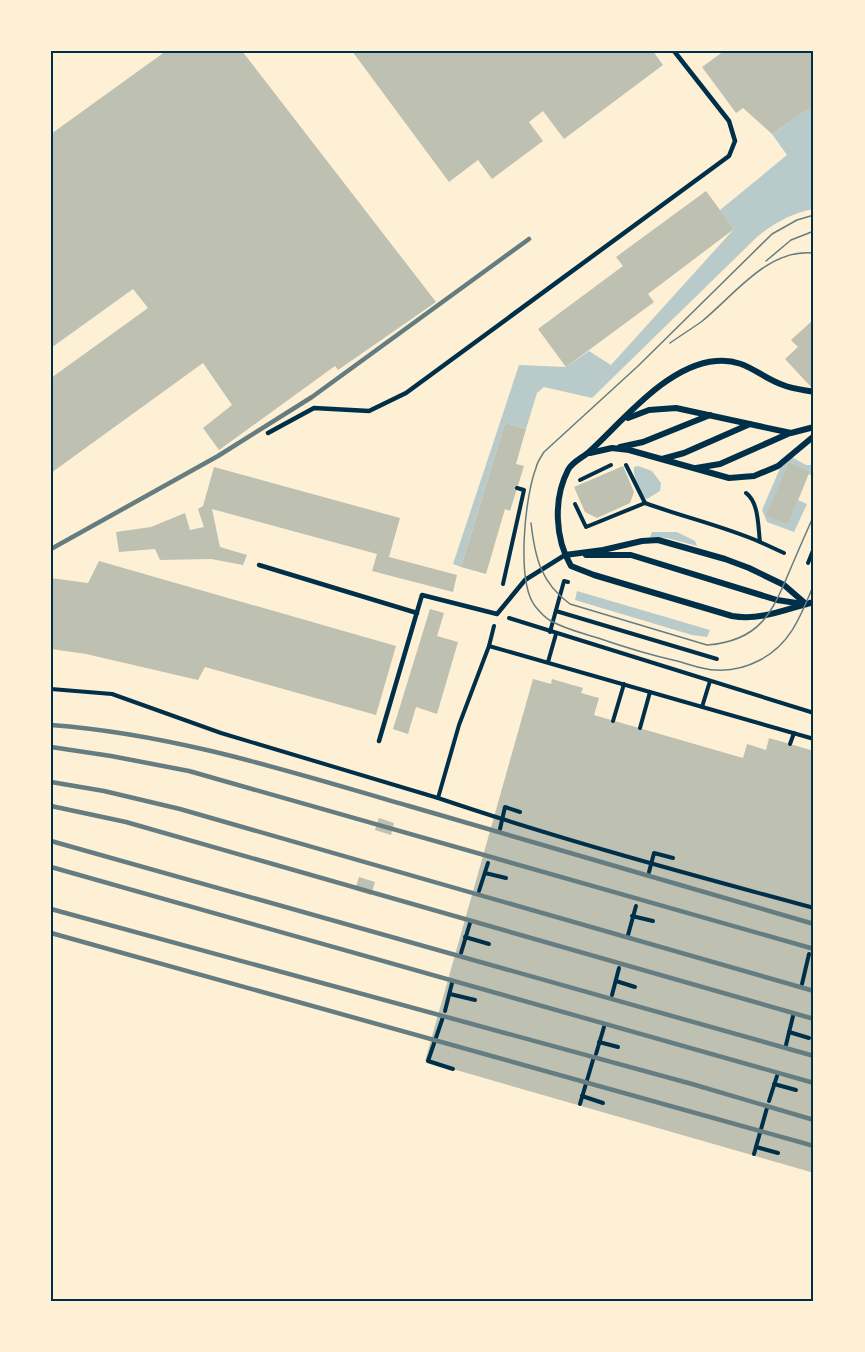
<svg xmlns="http://www.w3.org/2000/svg" width="865" height="1352" font-family="'PT Sans Narrow',sans-serif">
<style>
.green{fill:#b9caca}
.building{fill:#bec0b2}
.lines{fill:none;stroke-linecap:round;stroke-linejoin:round}
.path{stroke:#003049;stroke-width:4}
.service{stroke:#003049;stroke-width:4.5}
.minor{stroke:#003049;stroke-width:6}
.tram{stroke:#657d81;stroke-width:1.5}
.rail{stroke:#657d81;stroke-width:4.5}
.neatline{fill:none;stroke:#003049;stroke-width:2}
</style>
<rect width="100%" height="100%" fill="#fdf0d5"/>
<!-- green -->
<g class="green">
<path d="M814,105V209C792,213 776,222 758,236L592,398L544,387L537,393L526,429L505,423L461,567L453,564L519,365L566,367L589,351L611,365L734,229L720,210L787,155L772,134Z"/>
<polygon points="790,456 806,465 814,465 814,477 809,474 810,471 789,462 767,516 788,525 798,500 807,504 794,532 767,522 762,510 784,459"/>
<path d="M638,466L652,471L661,483L660,491L647,499C639,494 633,477 634,467Z"/>
<polygon points="652,532 677,532 695,541 697,546 667,538 650,537"/>
<polygon points="577,591 710,630 707,637 692,635 575,600"/>
</g>
<!-- building -->
<g class="building">
<polygon points="166,51 242,51 436,302 338,370 335,366 219,450 203,428 232,405 203,363 51,473 51,378 148,308 133,289 51,348 51,134"/>
<polygon points="352,51 653,51 663,65 564,139 543,111 529,122 543,141 492,179 478,160 449,182"/>
<polygon points="724,51 814,51 814,105 772,134 743,108 736,113 702,67"/>
<polygon points="706,191 734,229 648,294 654,302 566,367 538,329 623,266 616,257"/>
<polygon points="813,320 814,384 811,387 785,359 798,347 791,340"/>
<polygon points="505,423 526,429 516,464 524,466 510,511 505,509 486,574 461,567"/>
<polygon points="789,462 810,471 788,525 766,516"/>
<polygon points="623,466 634,492 630,503 597,518 585,512 574,487"/>
<polygon points="214,467 400,518 389,557 457,575 453,592 372,571 377,554 212,509 220,547 247,555 243,565 211,559 160,560 155,549 119,552 116,532 151,527 185,513 190,530 204,527 198,509 203,506"/>
<polygon points="99,561 396,646 376,715 205,667 198,680 86,654 51,649 51,578 88,583"/>
<polygon points="430,609 444,613 437,636 458,642 437,714 416,707 408,734 393,729"/>
<polygon points="533,679 551,684 552,679 583,688 581,693 599,698 594,715 743,758 747,744 766,750 769,738 814,751 814,1173 425,1061"/>
<polygon points="379,818 394,823 391,835 375,830"/>
<polygon points="359,877 375,882 371,895 355,890"/>
</g>
<g class="lines">
<!-- path -->
<g class="path">
<path d="M626,465L645,503C683,517 723,526 760,542"/>
<polyline points="580,480 611,465"/>
<path d="M746,493C759,502 758,527 760,542L784,553"/>
<polyline points="575,504 586,527 645,503"/>
<polyline points="808,563 814,548"/>
<polyline points="503,584 524,490 517,488"/>
<polyline points="556,611 717,659"/>
<polyline points="509,618 814,713"/>
<path d="M494,626L489,646L459,725L438,798C562,840 688,874 814,908"/>
<polyline points="550,632 564,581 568,582"/>
<polyline points="489,646 814,739"/>
<polyline points="548,662 556,634"/>
<polyline points="51,689 112,694 221,733 438,798"/>
<polyline points="702,707 710,681"/>
<polyline points="613,721 624,684"/>
<polyline points="640,728 650,692"/>
<polyline points="790,744 794,733"/>
<polyline points="500,829 505,807 520,812"/>
<polyline points="649,872 654,853 673,858"/>
<polyline points="485,873 506,878"/>
<polyline points="479,891 488,863"/>
<polyline points="632,916 653,921"/>
<polyline points="628,935 636,906"/>
<polyline points="465,937 489,944"/>
<polyline points="461,953 470,923"/>
<polyline points="616,981 635,987"/>
<polyline points="802,984 809,954"/>
<polyline points="450,994 475,1000"/>
<polyline points="612,995 619,968"/>
<polyline points="445,1011 452,983"/>
<polyline points="443,1017 428,1061 453,1069"/>
<polyline points="789,1032 809,1038"/>
<polyline points="599,1042 618,1047"/>
<polyline points="786,1045 793,1016"/>
<polyline points="596,1054 604,1027"/>
<polyline points="774,1084 796,1090"/>
<polyline points="582,1096 603,1103"/>
<polyline points="769,1101 777,1076"/>
<polyline points="580,1104 593,1060"/>
<polyline points="756,1147 778,1153"/>
<polyline points="754,1154 767,1108"/>
</g>
<!-- service -->
<g class="service">
<polyline points="268,433 314,408 369,411 406,393 729,156 735,141 729,121 674,51"/>
<polyline points="259,565 417,613"/>
<polyline points="379,741 422,595 497,614 525,580 565,555"/>
</g>
<!-- minor -->
<g class="minor">
<path d="M814,392C804,390 793,389 783,385C758,376 745,358 716,361C667,365 623,421 589,452C582,458 572,462 568,470C553,499 555,539 571,566L594,575L732,616C761,621 786,609 814,602"/>
<polyline points="628,418 649,410 676,408 791,433 814,427"/>
<polyline points="620,447 643,442 710,415"/>
<polyline points="590,453 612,448 629,450 729,478 754,476 778,466 814,436"/>
<polyline points="662,459 684,453 750,424"/>
<polyline points="696,468 720,464 790,433"/>
<polyline points="565,555 603,550 642,541 658,540 725,559 749,568 784,585 806,604"/>
<polyline points="586,555 631,555 777,600 803,604"/>
</g>
<!-- tram -->
<g class="tram">
<path d="M814,215L797,220L772,234L638,366L544,452C541,457 537,462 536,468C525,496 516,581 535,606C539,611 545,618 551,621C565,629 582,633 598,638C624,647 650,655 677,661C689,664 703,670 716,670C732,671 747,667 760,660C791,644 801,615 814,584"/>
<polyline points="766,261 791,240 814,231"/>
<path d="M670,343C680,336 691,329 701,322C734,296 767,248 814,253"/>
<path d="M531,523C535,558 541,583 570,604L707,645C760,641 772,613 790,570C798,551 806,533 814,515"/>
</g>
<!-- rail -->
<g class="rail">
<polyline points="51,549 218,456 312,397 529,239"/>
<path d="M51,725C174,734 291,772 409,806C544,845 679,885 814,924"/>
<polyline points="51,747 111,756 189,771 814,949"/>
<polyline points="51,782 104,791 180,809 814,991"/>
<polyline points="51,806 126,822 814,1019"/>
<polyline points="51,841 814,1056"/>
<polyline points="51,867 814,1083"/>
<polyline points="51,909 692,1084 814,1120"/>
<polyline points="51,933 814,1146"/>
</g>
</g>
<!-- border -->
<rect width="865" height="1352" fill="none" stroke="#fdf0d5" stroke-width="105"/>
<rect x="52" y="52" width="760" height="1248" class="neatline"/>
</svg>
